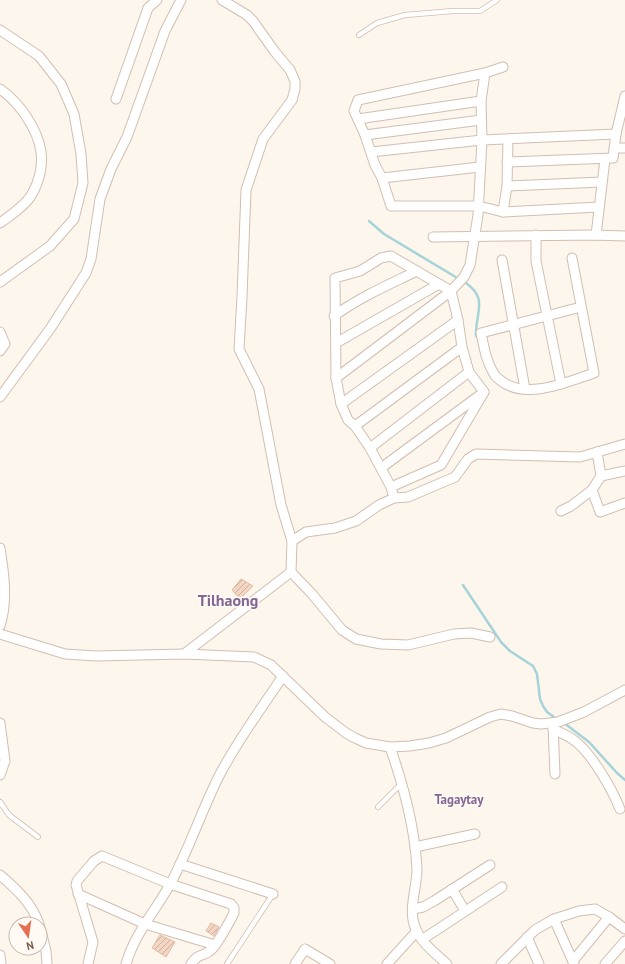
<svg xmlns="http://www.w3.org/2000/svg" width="625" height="964" font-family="'PT Sans',sans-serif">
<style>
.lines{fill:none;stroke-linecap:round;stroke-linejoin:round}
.stream{stroke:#a5d3da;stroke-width:2.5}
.building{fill:url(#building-hatch);stroke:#e6bba3}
.lane-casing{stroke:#d1beb0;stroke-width:6}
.street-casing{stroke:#d1beb0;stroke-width:11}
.lane{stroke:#fff;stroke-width:4.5}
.street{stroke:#fff;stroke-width:9}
.labels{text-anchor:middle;stroke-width:3.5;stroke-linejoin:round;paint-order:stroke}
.neighbourhood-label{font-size:13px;font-weight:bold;fill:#846695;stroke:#fffaf3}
.district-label{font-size:16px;font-weight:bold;fill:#846695;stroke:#fffaf3}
</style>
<defs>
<pattern id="building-hatch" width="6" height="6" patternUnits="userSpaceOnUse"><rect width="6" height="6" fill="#f3d5c3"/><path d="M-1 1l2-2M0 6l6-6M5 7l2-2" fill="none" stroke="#cab0a1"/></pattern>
</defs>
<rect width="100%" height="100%" fill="#fdf6ec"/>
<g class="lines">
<!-- stream -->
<g class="stream">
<polyline points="369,221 384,234 459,279"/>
<path d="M463,281C490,298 475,312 476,336"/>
<polyline points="463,585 501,642 510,651 533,666 537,674 540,699 543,706 547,712 554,717"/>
<polyline points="564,723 589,742 617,773 625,780"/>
</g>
</g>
<!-- building -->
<g class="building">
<polygon points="241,579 253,586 240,599 232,590"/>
<polygon points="211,923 219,927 214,936 206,931"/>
<polygon points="160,935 175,942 166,957 152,948"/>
</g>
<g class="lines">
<defs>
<g id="lane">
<polyline points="359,35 377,23 405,15 453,11 480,11 497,0"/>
<polyline points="0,802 9,815 38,837"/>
<polyline points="378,807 401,784"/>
<polyline points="227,964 273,894"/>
</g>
<g id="street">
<polyline points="222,0 247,15 253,21 275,52 290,70 295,81 295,89 292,100 263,139 246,190 242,297 239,349 259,389 281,505 292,541 291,572 312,594 342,630 356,639 381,644 408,645 454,634 471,633 490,637"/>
<polyline points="0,30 39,56 61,84 74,114 81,154 83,183 74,219 50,246 0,282"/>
<polyline points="503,67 485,73 358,100 354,111 365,135 375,165 382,178 391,206 479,206 503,212 599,207"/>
<path d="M0,89C19,102 38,129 41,152C43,166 39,182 32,194C26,205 10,216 0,223"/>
<polyline points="116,99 148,8 157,0"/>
<polyline points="358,119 481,101"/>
<polyline points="365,135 481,120"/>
<polyline points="614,148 625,148"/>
<polyline points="371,152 482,140 616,134"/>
<polyline points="507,162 613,158 616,134 625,96"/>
<polyline points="382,178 480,167"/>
<polyline points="507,186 602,182"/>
<polyline points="503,212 507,186 508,139"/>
<polyline points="536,235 536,261 561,384"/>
<polyline points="596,235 605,159"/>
<polyline points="433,237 593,235 625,236"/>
<path d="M572,258L594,373C567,382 525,401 500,380C498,378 495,377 494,374C486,361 484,347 481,333L581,307"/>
<polyline points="502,260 525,389"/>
<path d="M334,316C360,297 388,285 417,271"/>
<polyline points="0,332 5,344 0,351"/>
<polyline points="336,343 439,284"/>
<polyline points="336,378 451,291 464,277 470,265 478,215 482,140 481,101 485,73"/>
<polyline points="0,397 50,329 86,273 91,259 100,199 111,169 127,137 165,31 181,0"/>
<polyline points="341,404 458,320"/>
<polyline points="355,426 462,347"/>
<polyline points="370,448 469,372"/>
<polyline points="381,468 480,395"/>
<polyline points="601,476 625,471"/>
<polyline points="391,487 441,465 484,392"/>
<polyline points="592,490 600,512 625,503"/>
<polyline points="394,498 391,487 370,448 355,426 348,420 341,404 336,378 335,278 360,271 381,258 391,256 451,291 458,320 462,347 469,372 484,392"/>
<polyline points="561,511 571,506 592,490 601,476 597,452"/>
<polyline points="292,541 306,532 335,528 356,521 379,505 394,498 408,497 455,477 468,459 476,454 580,457 625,444"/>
<path d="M0,548C4,573 8,601 0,626"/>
<polyline points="0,634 65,654 96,656 184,654 254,657 271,665 325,717 346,733 355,738 366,743 390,747 410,746 429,743 446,738 490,717 501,714 512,716 533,723 541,724 558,722 584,712 625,690"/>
<polyline points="184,654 291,572"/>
<polyline points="0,723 5,761 0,775"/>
<polyline points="553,725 555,774"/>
<path d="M553,729C561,733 569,736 575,741C592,754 612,789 620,809"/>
<path d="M390,747C404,787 415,827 417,869C417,888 408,909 415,927C420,942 436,954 447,964"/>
<polyline points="415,847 475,834"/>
<polyline points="180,864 273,894"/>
<path d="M0,875C16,889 32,903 39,924"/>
<polyline points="452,889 465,911"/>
<polyline points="78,894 145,924 215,945"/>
<polyline points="413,909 423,907 434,901 490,865"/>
<polyline points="554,919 574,964"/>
<polyline points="40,927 46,951 47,964"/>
<polyline points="527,937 539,964"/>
<polyline points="423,939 502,887"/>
<polyline points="0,955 1,964"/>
<polyline points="573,961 609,917"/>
<path d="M88,964L93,942L76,885L77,881L94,861L102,856L170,884L231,904L234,908V913C230,921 217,945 211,950C203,957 198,953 191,964"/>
<path d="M126,964C135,932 158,908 173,879C190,846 202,810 219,776C237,741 261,709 283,676"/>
<polyline points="295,964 305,949 330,964"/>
<polyline points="387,964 417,931"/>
<polyline points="501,964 535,930 554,919 579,911 595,909 609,917 625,929"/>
<polyline points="605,964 625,941"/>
</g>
</defs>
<!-- lane casing -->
<use href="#lane" class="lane-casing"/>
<!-- street casing -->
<use href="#street" class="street-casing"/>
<!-- lane -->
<use href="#lane" class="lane"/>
<!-- street -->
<use href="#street" class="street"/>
</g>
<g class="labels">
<!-- neighbourhood labels -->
<g class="neighbourhood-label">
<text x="459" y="804">Tagaytay</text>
</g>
<!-- district labels -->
<g class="district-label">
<text x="228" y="606">Tilhaong</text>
</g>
</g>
<!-- north arrow -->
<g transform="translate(28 936) rotate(167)"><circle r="19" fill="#fffaf3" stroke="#cabbb1"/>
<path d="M0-3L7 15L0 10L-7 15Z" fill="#e76f51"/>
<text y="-6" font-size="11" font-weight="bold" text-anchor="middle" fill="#7a5c4d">N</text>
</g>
</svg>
